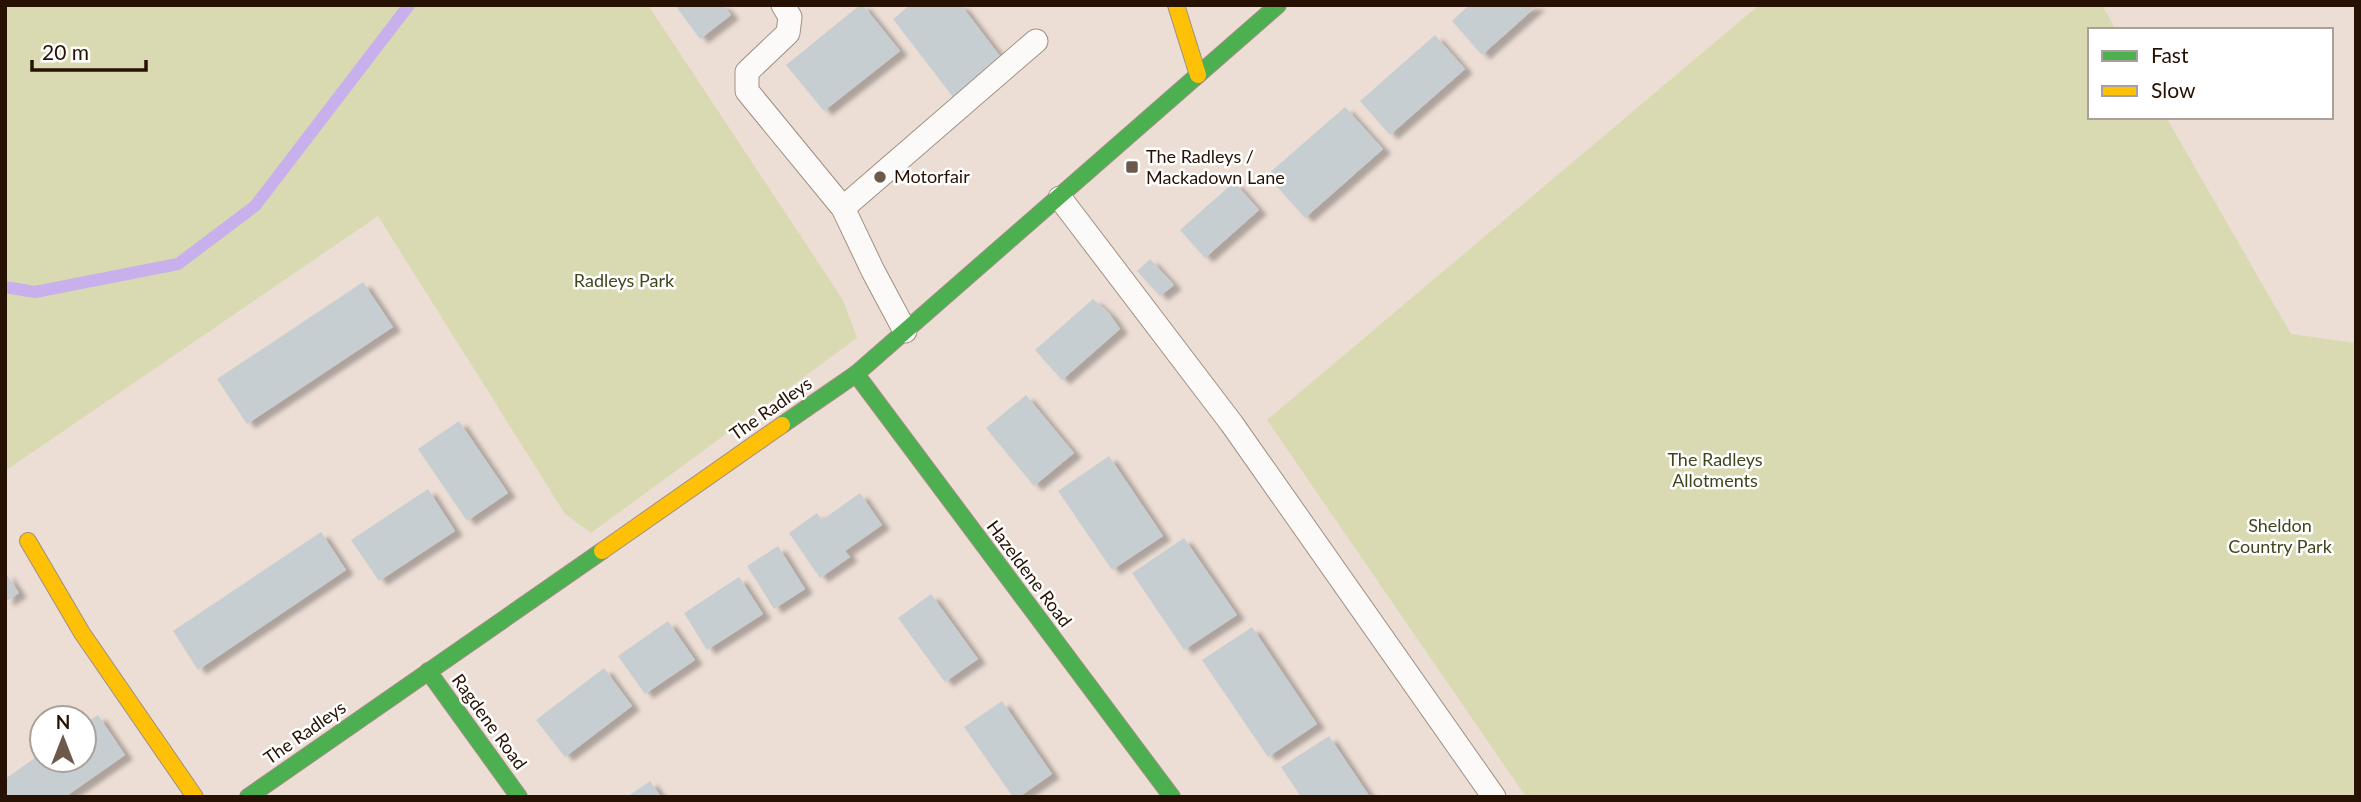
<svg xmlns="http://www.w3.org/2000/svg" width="2361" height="802" font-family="Lato,sans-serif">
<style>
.green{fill:#d9dab2}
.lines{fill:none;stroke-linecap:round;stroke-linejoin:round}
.stream{stroke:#c7b0eb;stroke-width:12}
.building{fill:#c7ced2;filter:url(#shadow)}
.lane-casing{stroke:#a08f82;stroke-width:25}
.fast-casing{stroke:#a08f82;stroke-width:18}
.slow-casing{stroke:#a08f82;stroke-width:18}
.lane{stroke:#fcfaf9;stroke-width:23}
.fast{stroke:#4caf50;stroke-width:16}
.slow{stroke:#ffc107;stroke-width:16}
.poi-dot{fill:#6c594c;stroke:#fff;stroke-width:2.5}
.labels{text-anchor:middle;stroke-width:5;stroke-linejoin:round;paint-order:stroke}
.poi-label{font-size:18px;fill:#271102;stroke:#fff;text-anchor:start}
.park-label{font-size:18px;fill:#3f461d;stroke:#fff}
.street-label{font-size:18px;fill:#271102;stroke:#fff}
</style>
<defs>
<filter id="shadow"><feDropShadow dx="8" dy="4.5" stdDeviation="2" flood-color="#0004"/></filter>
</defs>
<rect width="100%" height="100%" fill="#ecded5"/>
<!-- green -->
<g class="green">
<polygon points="5,5 648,5 843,300 857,338 591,533 565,514 378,216 5,471"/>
<polygon points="1759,5 2102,5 2116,30 2090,30 2090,117 2166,117 2291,334 2356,343 2356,797 1526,797 1267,420"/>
</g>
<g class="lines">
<!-- stream -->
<polyline class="stream" points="5,287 35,292 178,264 255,206 409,5"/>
</g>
<!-- building -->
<g class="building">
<polygon points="675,5 723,5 731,15 700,39"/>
<polygon points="860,5 863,5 900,51 824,111 786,65"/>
<polygon points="910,5 961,5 1003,60 953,97 893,19"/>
<polygon points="1469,5 1538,5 1482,55 1452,21"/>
<polygon points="1435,35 1465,69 1390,135 1360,101"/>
<polygon points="1345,107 1383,149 1305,218 1267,175"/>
<polygon points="1234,182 1259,210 1205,258 1180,230"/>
<polygon points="1150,259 1174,285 1160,296 1137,271"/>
<polygon points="363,282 393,327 247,424 217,379"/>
<polygon points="1093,299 1109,313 1120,329 1062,380 1035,350"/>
<polygon points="1026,395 1074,453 1034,486 986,428"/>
<polygon points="459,421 508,493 467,521 418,449"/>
<polygon points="1109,456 1163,536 1112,570 1058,491"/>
<polygon points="428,489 455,531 379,581 351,540"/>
<polygon points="860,493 882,525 845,551 850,557 820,578 789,533 817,513 822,520"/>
<polygon points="321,532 346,570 198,670 173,631"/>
<polygon points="1184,538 1237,615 1184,650 1132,573"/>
<polygon points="778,546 805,589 774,609 747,566"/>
<polygon points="5,572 19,593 5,602"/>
<polygon points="739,577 763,614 707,650 684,613"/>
<polygon points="931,594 978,659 945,682 898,618"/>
<polygon points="668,621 695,660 645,694 618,656"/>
<polygon points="1252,627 1317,724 1268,757 1202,660"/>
<polygon points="604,668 632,706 565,757 536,720"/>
<polygon points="1002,701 1052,774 1019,797 1013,797 964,727"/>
<polygon points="98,715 125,755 65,797 5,797 5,779 42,753 42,760 84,760 84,724"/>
<polygon points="1329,736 1370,797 1301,797 1281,767"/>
<polygon points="650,781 661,797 627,797"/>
</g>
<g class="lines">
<defs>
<g id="lane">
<polyline points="783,5 790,17 788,33 747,72 747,91 843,208 873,271 905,331"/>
<polyline points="1060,198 1232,424 1494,797"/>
<polyline points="843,208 1036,41"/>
</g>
<g id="fast">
<polyline points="856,374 1172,797"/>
<polyline points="782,425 856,374 1278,5"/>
<polyline points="428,671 519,797"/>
<polyline points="248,797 602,551"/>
</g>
<g id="slow">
<polyline points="1176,5 1198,75"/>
<polyline points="28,541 82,633 195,797"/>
<polyline points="602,551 782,425"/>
</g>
</defs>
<!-- lane casing -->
<use href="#lane" class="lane-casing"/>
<!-- fast casing -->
<use href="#fast" class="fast-casing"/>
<!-- slow casing -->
<use href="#slow" class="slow-casing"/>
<!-- lane -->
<use href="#lane" class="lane"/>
<!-- fast -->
<use href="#fast" class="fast"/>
<!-- slow -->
<use href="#slow" class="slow"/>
</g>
<!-- markers -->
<g class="poi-dot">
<rect x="1125" y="160" width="14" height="14" rx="3.5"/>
<circle cx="880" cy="177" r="7"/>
</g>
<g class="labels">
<!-- poi labels -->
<g class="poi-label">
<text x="1146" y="163">The Radleys /<tspan x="1146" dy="21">Mackadown Lane</tspan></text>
<text x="894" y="183">Motorfair</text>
</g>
<!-- park labels -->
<g class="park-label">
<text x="624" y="287">Radleys Park</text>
<text x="1715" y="466">The Radleys<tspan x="1715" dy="21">Allotments</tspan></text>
<text x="2280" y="532">Sheldon<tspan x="2280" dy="21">Country Park</tspan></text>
</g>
<!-- street labels -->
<g class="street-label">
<text transform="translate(771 409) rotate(-35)" y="6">The Radleys</text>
<text transform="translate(1029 574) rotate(53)" y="6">Hazeldene Road</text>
<text transform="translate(489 722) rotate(54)" y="6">Ragdene Road</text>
<text transform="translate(305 733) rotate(-35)" y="6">The Radleys</text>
</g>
</g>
<!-- border -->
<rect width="2361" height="802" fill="none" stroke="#271102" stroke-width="14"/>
<!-- legend -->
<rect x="2088" y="28" width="245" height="91" fill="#ffffff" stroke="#a9a09a" stroke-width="2"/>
<rect x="2102" y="51" width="35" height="10" fill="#4caf50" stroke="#a9a09a" stroke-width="2"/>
<text x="2151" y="63" font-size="21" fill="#271102">Fast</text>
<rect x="2102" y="86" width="35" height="10" fill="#ffc107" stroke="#a9a09a" stroke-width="2"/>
<text x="2151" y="98" font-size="21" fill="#271102">Slow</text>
<!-- north arrow -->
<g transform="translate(63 739)"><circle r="33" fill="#ffffff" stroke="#a9a09a" stroke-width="2"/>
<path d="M0-5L12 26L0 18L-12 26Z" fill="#6c594c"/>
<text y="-10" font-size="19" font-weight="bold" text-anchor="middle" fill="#271102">N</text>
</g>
<!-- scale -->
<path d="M32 60v10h114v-10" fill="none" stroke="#271102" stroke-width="3.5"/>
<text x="42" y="60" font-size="21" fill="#271102" stroke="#ffffff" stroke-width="5" paint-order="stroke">20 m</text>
</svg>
